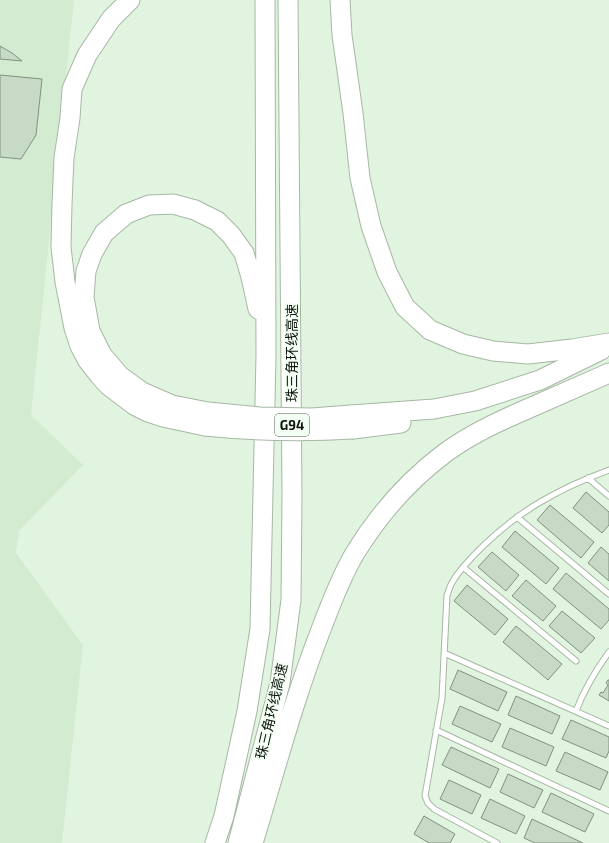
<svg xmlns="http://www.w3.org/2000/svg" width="609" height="843" font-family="'Exo 2','Noto Sans SC',sans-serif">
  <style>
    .built { fill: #d3ecd1 }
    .building { fill: #c7dac5; stroke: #80927f }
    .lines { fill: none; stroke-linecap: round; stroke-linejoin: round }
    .lane-casing { stroke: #a6b8a4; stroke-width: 7 }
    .highway-casing { stroke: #a6b8a4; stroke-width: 21 }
    .lane { stroke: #fff; stroke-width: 5 }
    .highway { stroke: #fff; stroke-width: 19 }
    .highway-bridge-casing { stroke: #a6b8a4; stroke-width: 21; stroke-linecap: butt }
    .highway-bridge { stroke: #fff; stroke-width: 19 }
    .labels { text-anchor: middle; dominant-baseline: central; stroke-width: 3.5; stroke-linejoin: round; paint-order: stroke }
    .shield { fill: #f3fff2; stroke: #535b52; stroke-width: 1 }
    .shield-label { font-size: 13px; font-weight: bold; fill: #0e150e }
    .street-label { font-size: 14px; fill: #0e150e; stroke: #f3fff2 }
  </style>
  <rect width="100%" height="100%" fill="#e1f4df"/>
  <path class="built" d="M0,0H74L31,415L83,465L19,531L16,553L83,645L62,843H0Z"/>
  <path class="building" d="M0,46L12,53L22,61L0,59Z
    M0,75L42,79L36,135L21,159L0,157Z
    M586,492L609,512V525L602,533L573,508Z
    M550,505L594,542L581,558L537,520Z
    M515,531L559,568L546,584L502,547Z
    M601,547L609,554V581L588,563Z
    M492,552L519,575L506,591L478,567Z
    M566,573L609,609V620L601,629L553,589Z
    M526,580L556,606L543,621L512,596Z
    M467,585L508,619L495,635L454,601Z
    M562,611L595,638L581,653L549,626Z
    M516,626L562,664L548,680L503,642Z
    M458,670L507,692L498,711L450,689Z
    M608,680H609V701L599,695L601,692L603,693L608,685L606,683Z
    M516,696L560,716L552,734L508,715Z
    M460,706L501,724L492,742L452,724Z
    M571,720L609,737V751L606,758L562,739Z
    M510,728L554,747L546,766L502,747Z
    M451,747L499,769L490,788L442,765Z
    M565,752L608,772L600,790L556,771Z
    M508,774L543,790L534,808L500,792Z
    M449,780L481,795L472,814L440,799Z
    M551,793L594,814L585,832L542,812Z
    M490,799L525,816L516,834L481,818Z
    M424,816L455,834L450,843H429L414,834Z
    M532,819L583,843H535L524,838Z"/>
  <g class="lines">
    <g class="lane-casing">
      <path id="lane" d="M588,478L609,496
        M517,517L609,594
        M463,567L576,661
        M444,653L609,726
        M576,711C584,690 596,670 609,652
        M436,730L609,811
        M497,843L434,809L428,803L425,796L442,698L447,595C449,591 450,585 453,581C460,569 471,558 481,548C518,511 560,488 609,470"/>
    </g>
    <g class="highway-casing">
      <path id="highway" d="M130,0L111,19L87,55L72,89L70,118L64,158L62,204L61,247L65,282L74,328L80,346L88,361L99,375L109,386L134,405L148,412L163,417L205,426
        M340,0L342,35L353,113L360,178L371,226L387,272L405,307L430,330L463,344L493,351L528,354L572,349L609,343
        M208,412L172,405L142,392L120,376L102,355L90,331L84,297L86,271L92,254L104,233L126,214L149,205L173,204L195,210L217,221L231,235L244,253L251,277L258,309
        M351,415L434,409L475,401L540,380L601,350
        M353,429L401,423
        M215,843L224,816L247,711L260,629L266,355L265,0
        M238,843L280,683L291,600L292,496L288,0
        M253,843C275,771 294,698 322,627C331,603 342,575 355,553C379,514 409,480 445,453C472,433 504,419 534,406C559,395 584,384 609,373"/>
    </g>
    <use href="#lane" class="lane"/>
    <use href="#highway" class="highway"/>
    <g class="highway-bridge-casing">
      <path id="highway-bridge" d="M208,412L260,417L312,418L351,415
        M205,426C254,431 303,432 353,429"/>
    </g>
    <use href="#highway-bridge" class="highway-bridge"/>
  </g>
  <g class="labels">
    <rect class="shield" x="275" y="414" width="34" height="22" rx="3"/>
    <g class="shield-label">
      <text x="292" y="425">G94</text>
    </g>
    <g class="street-label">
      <text transform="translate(291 353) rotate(-90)">珠三角环线高速</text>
      <text transform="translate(271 711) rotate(-77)">珠三角环线高速</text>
    </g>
  </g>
</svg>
